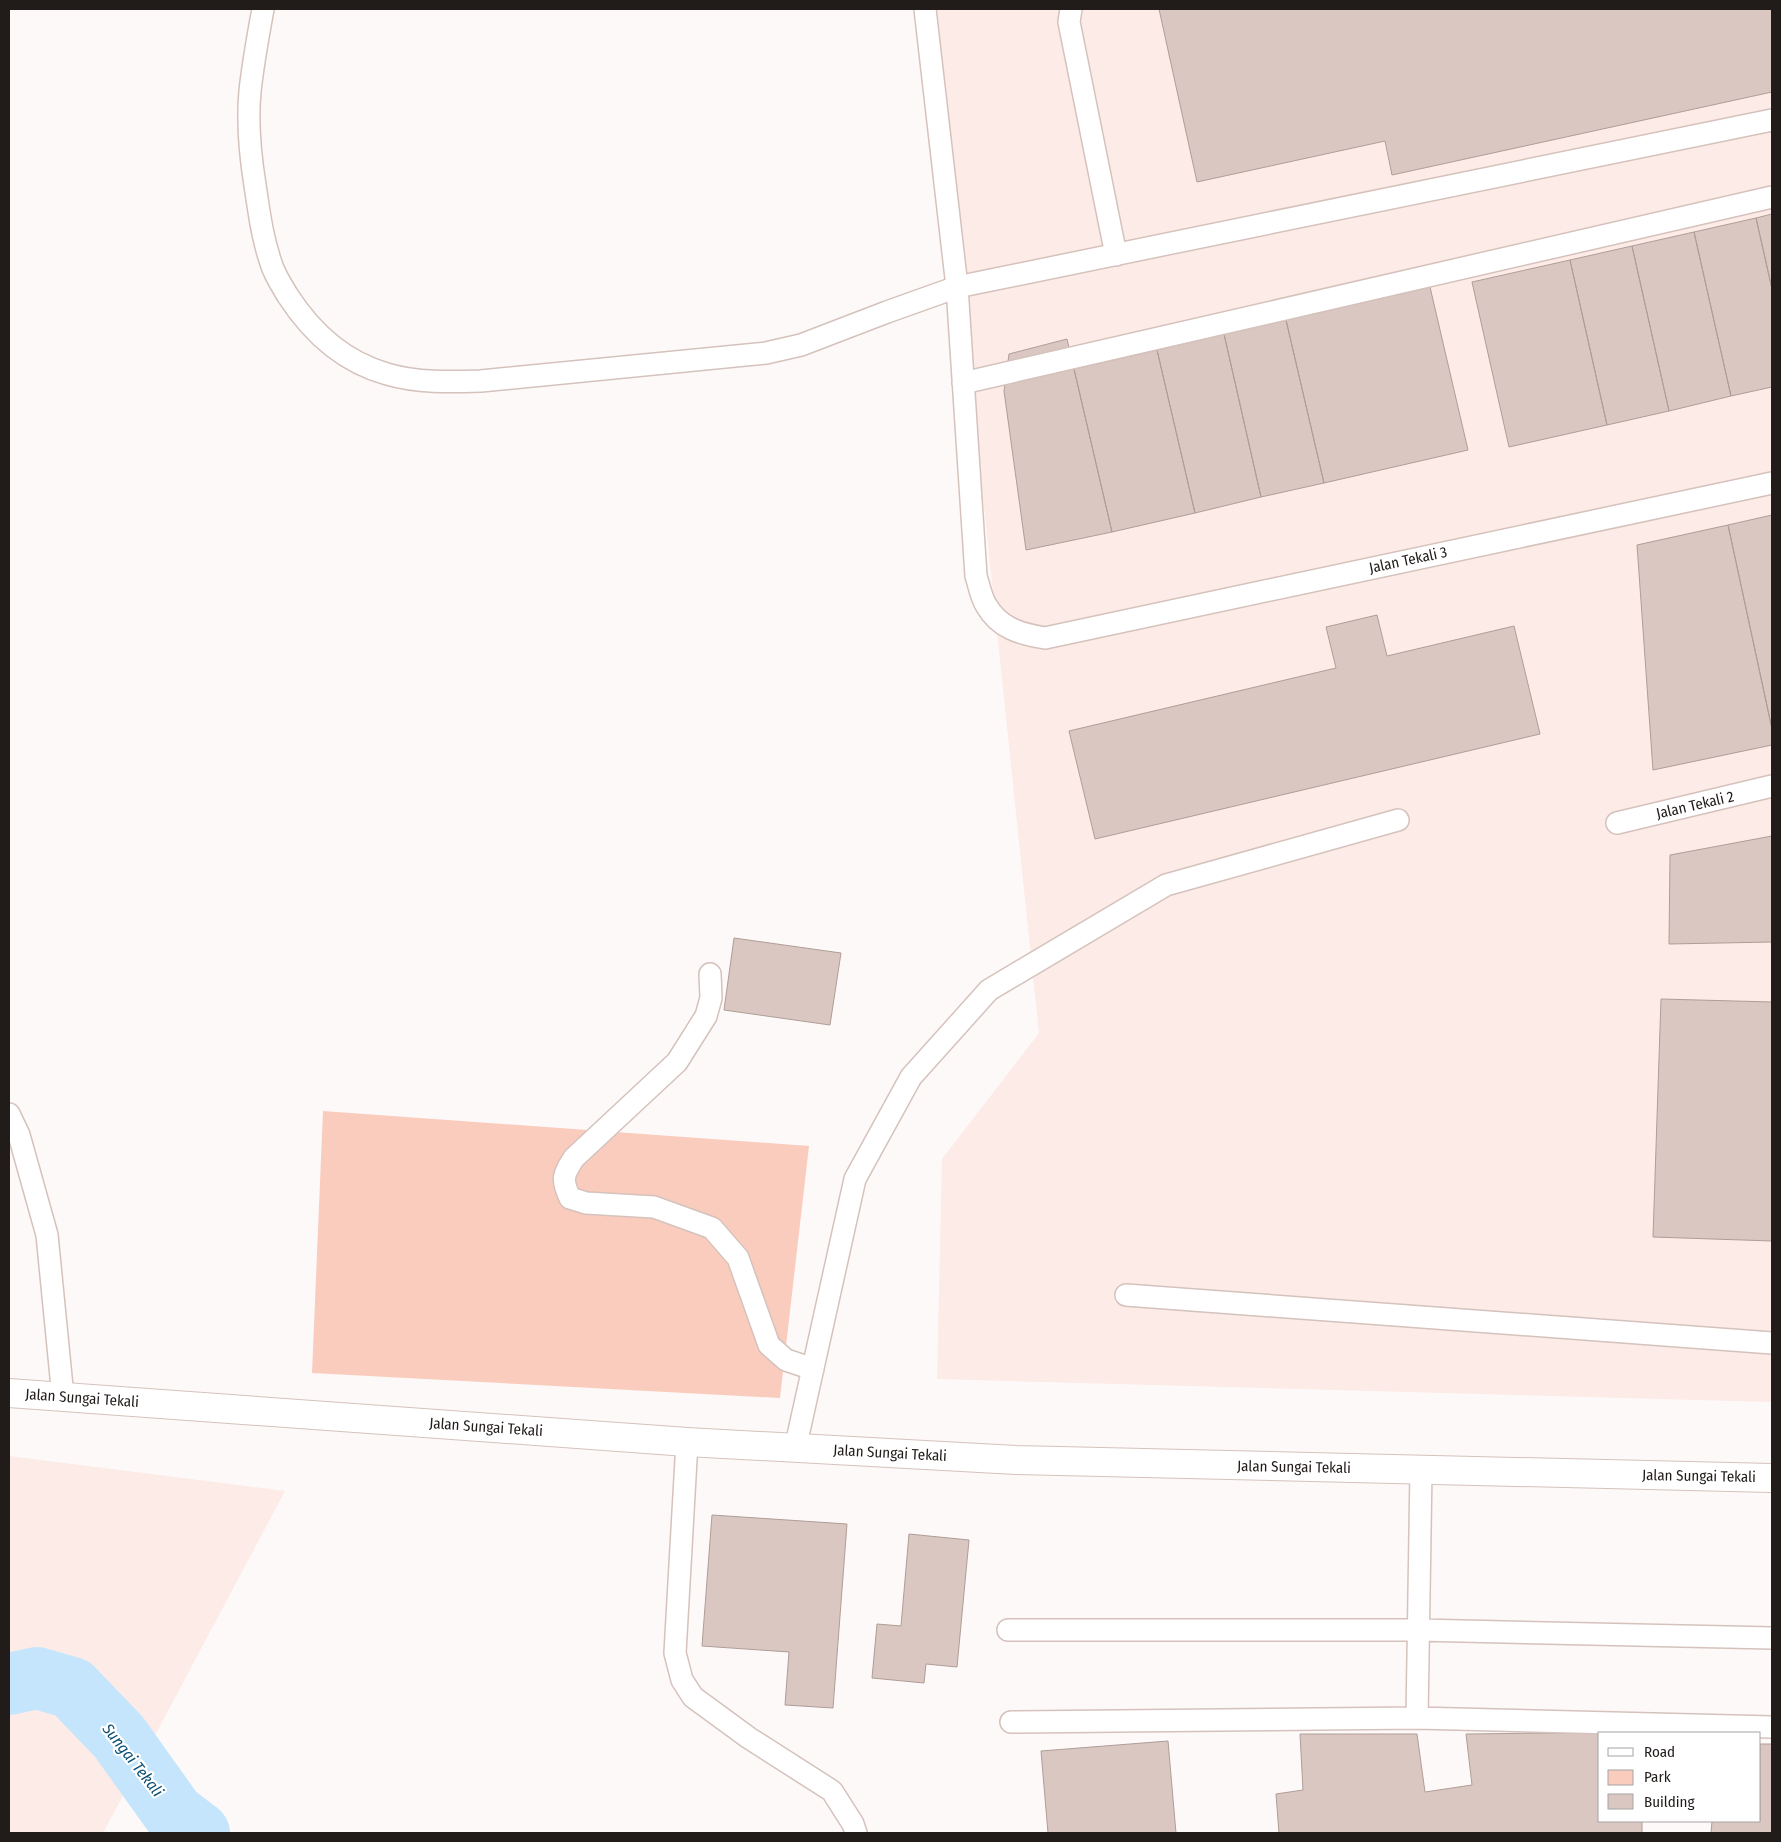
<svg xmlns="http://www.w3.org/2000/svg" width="1781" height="1842" font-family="'Fira Sans Condensed',sans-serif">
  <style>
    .built { fill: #fcebe6 }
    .green { fill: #faccbe }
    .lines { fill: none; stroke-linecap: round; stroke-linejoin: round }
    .river { stroke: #c4e5fc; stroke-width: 62 }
    .building { fill: #dac7c2; stroke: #af9d97 }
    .service-casing { stroke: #d5c2bc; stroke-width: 24 }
    .tertiary-casing { stroke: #d5c2bc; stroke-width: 30 }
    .service { stroke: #fff; stroke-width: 21 }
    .tertiary { stroke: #fff; stroke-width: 28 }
    .labels { text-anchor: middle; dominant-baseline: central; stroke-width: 4.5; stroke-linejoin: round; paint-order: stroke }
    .street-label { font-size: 15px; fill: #211b19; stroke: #fff }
    .water-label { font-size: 16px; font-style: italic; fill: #0b4e73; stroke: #fff }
  </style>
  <rect width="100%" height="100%" fill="#fdf9f8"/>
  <path class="built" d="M932,9H1772V1402L937,1379L942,1159L1039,1033Z
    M9,1456L285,1491L103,1833H9Z"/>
  <path class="green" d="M323,1111L809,1146L780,1398L312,1373Z"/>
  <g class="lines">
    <path class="river" d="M9,1684L37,1678L72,1688L119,1737L174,1814L199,1833"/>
  </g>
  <path class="building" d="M1159,9H1772V92L1392,175L1385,141L1197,182Z
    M1772,214V289L1756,218Z
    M1756,218L1772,289V387L1731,396L1694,232Z
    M1694,232L1731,396L1669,411L1632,246Z
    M1632,246L1669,411L1607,425L1570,260Z
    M1570,260L1607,425L1509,447L1472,282Z
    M1430,287L1468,450L1324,483L1286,320Z
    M1286,320L1324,483L1261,497L1224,334Z
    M1224,334L1261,497L1195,513L1157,350Z
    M1067,339L1112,532L1026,550L1004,391L1009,354Z
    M1157,350L1195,513L1112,532L1074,369Z
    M1772,515V729L1728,525Z
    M1728,525L1772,729V745L1653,770L1637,545Z
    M1377,615L1387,656L1514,626L1540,734L1095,839L1069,731L1336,668L1326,627Z
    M1772,836V942L1669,944L1670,855Z
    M734,938L841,953L830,1025L724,1010Z
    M1661,999L1772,1002V1241L1653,1237Z
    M712,1515L847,1524L833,1708L785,1705L789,1652L702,1646Z
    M909,1534L969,1540L957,1667L926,1664L924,1683L872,1678L877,1624L901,1626Z
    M1639,1732L1600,1733V1821H1642V1833H1279L1276,1794L1303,1790L1300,1734H1417L1425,1792L1472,1785L1466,1734Z
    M1168,1741L1176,1833H1048L1041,1751Z
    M1760,1744H1772V1833H1711L1712,1821H1760Z"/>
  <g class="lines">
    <g class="service-casing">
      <path id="service" d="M263,9C258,36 253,64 250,91C247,123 250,154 255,185C259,211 262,237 271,263C274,274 282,286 288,296C312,333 344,362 387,374C417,383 450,382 481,381L766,353L801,345L887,312L957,287L1772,120
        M925,9L957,287L976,576C979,585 981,597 986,605C999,628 1020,634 1045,638L1772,483
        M1071,9L1069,22L1116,255
        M963,383L1772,197
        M1617,823L1772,786
        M710,974L711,998L706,1016L677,1062L574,1158C563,1175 561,1179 570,1198L586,1203L654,1207L712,1228L738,1258L769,1345L786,1360L813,1369
        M9,1114L19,1135L47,1235L63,1397
        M1126,1295L1772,1343
        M687,1442L675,1653L682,1680L693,1697L749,1738L832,1791L853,1824L856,1833
        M795,1449L855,1179L911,1077L989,990L1166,885L1398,820
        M1008,1630H1419L1772,1638
        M1417,1718L1421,1470
        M1011,1722L1417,1718L1772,1727"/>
    </g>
    <g class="tertiary-casing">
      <path id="tertiary" d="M9,1393L687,1442L1016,1460L1772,1478"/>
    </g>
    <use href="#service" class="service"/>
    <use href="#tertiary" class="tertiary"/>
  </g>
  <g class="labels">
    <g class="street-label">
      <text transform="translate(1408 560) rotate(-12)">Jalan Tekali 3</text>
      <text transform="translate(1695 805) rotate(-13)">Jalan Tekali 2</text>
      <text transform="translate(82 1398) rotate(4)">Jalan Sungai Tekali</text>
      <text transform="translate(486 1427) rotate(4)">Jalan Sungai Tekali</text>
      <text transform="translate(890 1453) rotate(3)">Jalan Sungai Tekali</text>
      <text transform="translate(1294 1467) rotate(1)">Jalan Sungai Tekali</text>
      <text transform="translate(1699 1476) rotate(1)">Jalan Sungai Tekali</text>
    </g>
    <g class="water-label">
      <text transform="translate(133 1760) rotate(52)">Sungai Tekali</text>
    </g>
  </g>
  <rect width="1781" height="1842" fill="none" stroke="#211b19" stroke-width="20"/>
  <rect x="1598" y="1732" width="162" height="90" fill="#ffffff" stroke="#a6a4a3"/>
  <rect x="1608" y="1748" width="25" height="8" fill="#ffffff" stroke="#a6a4a3"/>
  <text x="1644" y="1757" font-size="15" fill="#211b19">Road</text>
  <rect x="1608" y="1770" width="25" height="15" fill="#faccbe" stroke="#a6a4a3"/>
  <text x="1644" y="1782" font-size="15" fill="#211b19">Park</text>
  <rect x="1608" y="1794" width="25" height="15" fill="#dac7c2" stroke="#a6a4a3"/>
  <text x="1644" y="1807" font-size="15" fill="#211b19">Building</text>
</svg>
